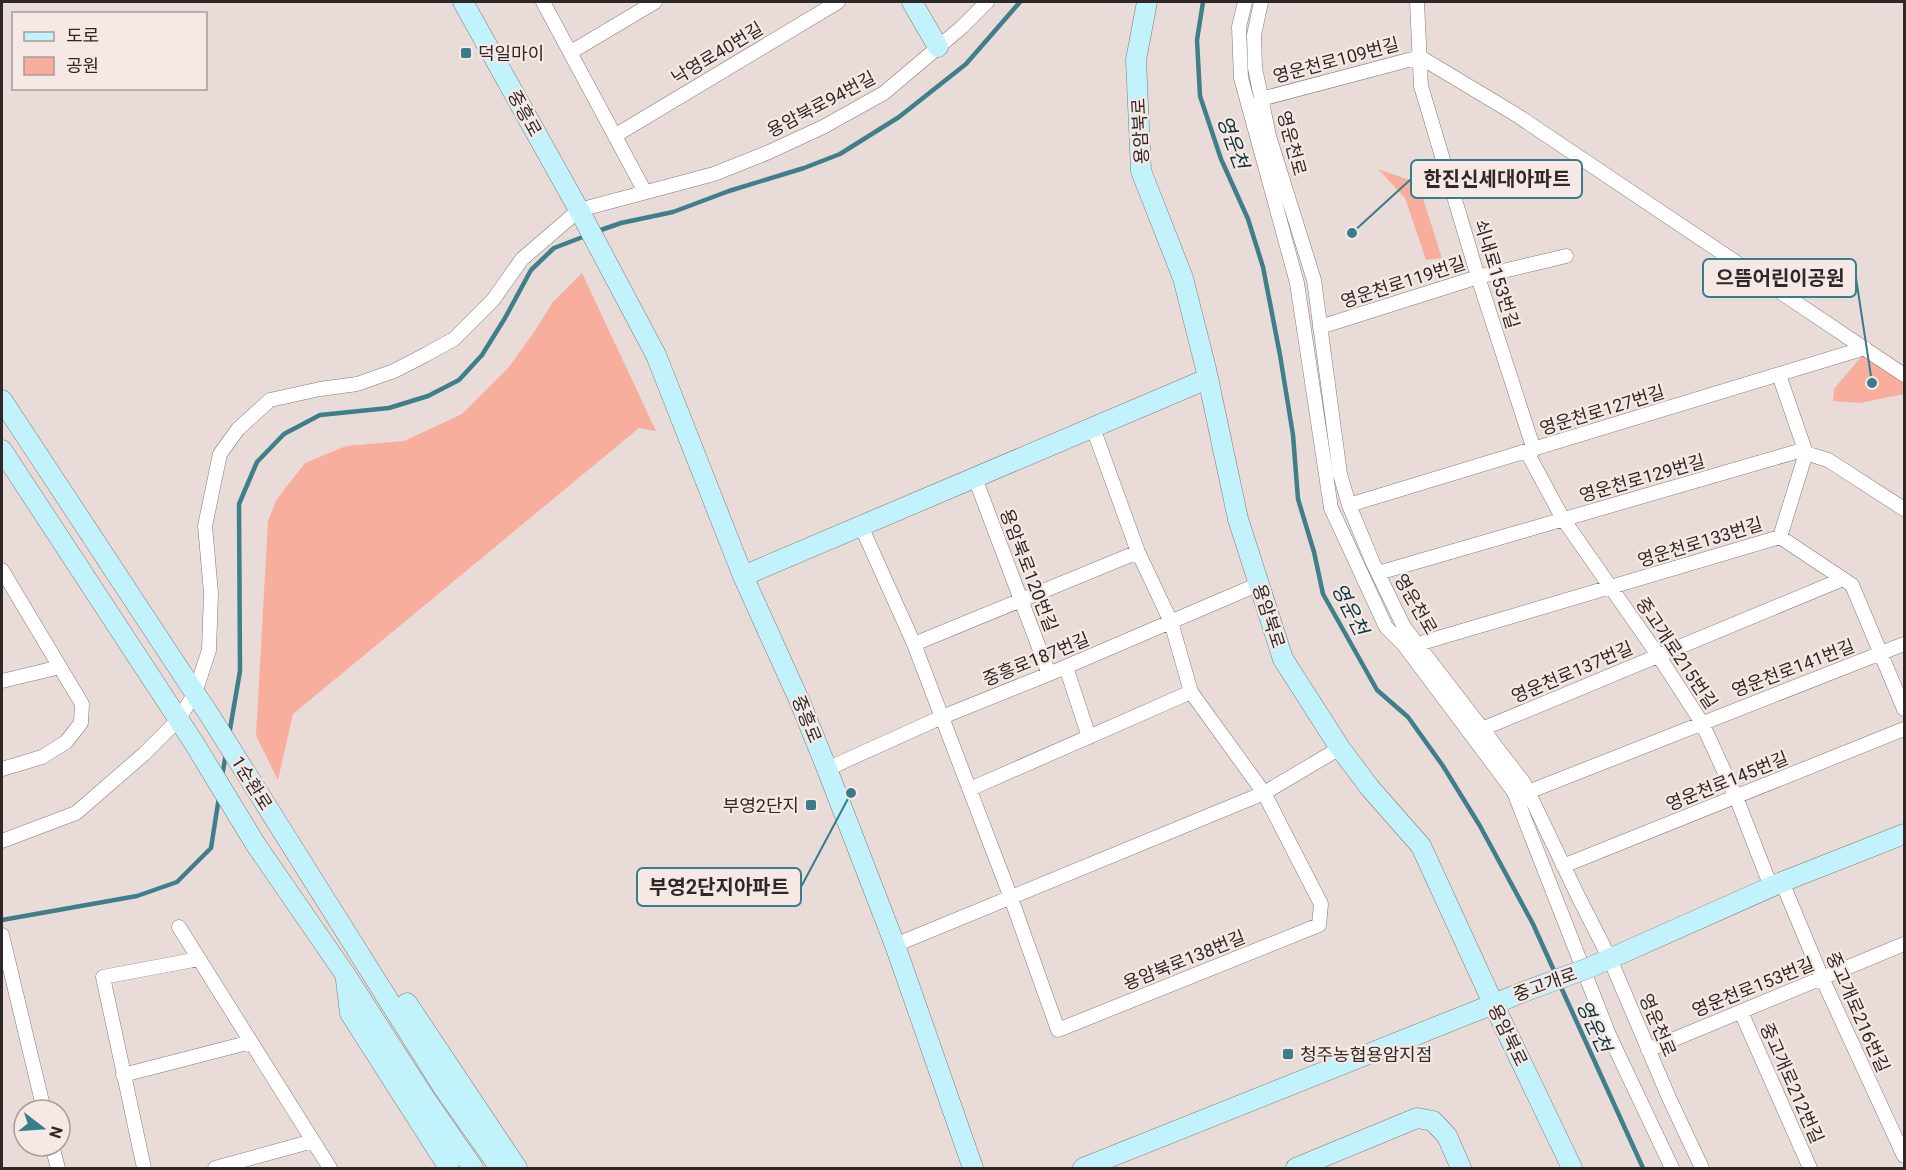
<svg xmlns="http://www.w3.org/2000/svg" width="1906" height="1170" font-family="Roboto,'Noto Sans KR',sans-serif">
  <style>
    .green { fill: #f7ae9c }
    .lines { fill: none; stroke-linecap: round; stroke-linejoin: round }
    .stream { stroke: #3f7e8b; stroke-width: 4.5 }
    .street-casing { stroke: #857976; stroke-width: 15 }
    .secondary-casing { stroke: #857976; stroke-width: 21 }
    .street { stroke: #fff; stroke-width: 14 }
    .secondary { stroke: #c2f2fb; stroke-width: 20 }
    .secondary-bridge-casing { stroke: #857976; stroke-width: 21; stroke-linecap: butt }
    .secondary-bridge { stroke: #c2f2fb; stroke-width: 20 }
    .poi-dot { fill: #397d8c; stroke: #f6e9e5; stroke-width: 2 }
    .labels { text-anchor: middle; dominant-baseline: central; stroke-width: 4.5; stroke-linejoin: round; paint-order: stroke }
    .poi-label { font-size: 18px; fill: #2e2928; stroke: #f6e9e5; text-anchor: start }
    .street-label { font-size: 18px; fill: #2e2928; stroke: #f6e9e5 }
    .water-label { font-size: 20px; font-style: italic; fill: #0b3740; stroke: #f6e9e5 }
    .leader { fill: none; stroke: #397d8c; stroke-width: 2 }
    .callout-dot { fill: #397d8c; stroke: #f6e9e5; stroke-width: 2 }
    .callout { fill: #f6e9e5; stroke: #397d8c; stroke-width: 2 }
    .callout-label { font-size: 20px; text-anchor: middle; font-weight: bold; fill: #2e2928 }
  </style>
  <rect width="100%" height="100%" fill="#e9dcd8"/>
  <path class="green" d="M1378,169L1418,183L1442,258L1426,260L1405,198Z
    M582,273L656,431L639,428L293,714L278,780L256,736L268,521L277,499L305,463L346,446L404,441L462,414L509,367L534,332L553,302Z
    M1866,351L1904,377V394L1860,403L1833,401L1834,389Z"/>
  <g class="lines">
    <path class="stream" d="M1203,2L1197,40L1200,96L1221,159L1248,219L1263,267L1280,355L1293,435L1298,499L1314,552L1323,594L1377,690L1408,717L1443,766L1480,826L1533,924L1556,975
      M595,232L621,223L673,212L729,191L804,168L840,154L899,117L966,64L1020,2
      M229,735L240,671L239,504L257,462L284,434L320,415L389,408L428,396L459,380L482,355L505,318L531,270L554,248L588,235
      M222,777L226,753
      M2,920L137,896L177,882L211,848L219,797
      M1560,985L1643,1168"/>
    <g class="street-casing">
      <path id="street" d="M543,2L645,192
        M1245,2L1239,27L1241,78L1297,283L1331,508L1386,627L1404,645L1514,792L1609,1035L1672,1168
        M1261,2L1254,35L1255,68L1269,136L1314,280L1340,474L1349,505L1373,563L1404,627L1524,783L1577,894L1610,959L1669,1098L1702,1168
        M1417,2L1421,86L1478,277L1534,450
        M571,52L655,2
        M1261,99L1420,57L1515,114L1904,375
        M616,135L838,2
        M1320,327L1478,277L1566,256
        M1779,375L1806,453L1780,537
        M1527,452L1563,519L1658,655L1702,723L1736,797L1771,887
        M975,478L1049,674
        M1349,505L1865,348
        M861,526L914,644L1011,898L1058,1030L1319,925L1321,904L1264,793L1191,692L1171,622L1138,552L1093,428
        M2,570L82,704L81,723L66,742L42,757L2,769
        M1378,573L1799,451L1828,460L1904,509
        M914,644L1138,552
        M1418,644L1780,537L1852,585L1904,709
        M1066,667L1089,737
        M2,681L60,667
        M1482,729L1843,579
        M827,769L942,717L1049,674L1259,584
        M970,789L1191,692
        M1528,792L1904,644
        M2,841L76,813L144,754L178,720L195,693L209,650L211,593L205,526L220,454L238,429L270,400L320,389L357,384L394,371L425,355L454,339L493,300L522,259L579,210L714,174L769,152L823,127L884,93L962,27L987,2
        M1563,866L1904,729
        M1782,882L1822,978L1904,1156
        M179,927L330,1168
        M2,935L44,1110
        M895,945L1264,793L1340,748
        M1741,1012L1810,1168
        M1648,1050L1904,944
        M123,1075L251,1042
        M52,1146L58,1168
        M144,1168L103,977L199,959
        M215,1168L313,1141"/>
    </g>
    <g class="secondary-casing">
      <path id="secondary" d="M463,2L579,210L656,355L743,576L800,702L827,769L895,945L973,1168
        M912,2L938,47
        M1147,2L1136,60L1141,171L1183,278L1206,369L1238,519L1283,659L1340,748L1370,788L1421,846L1493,1003L1572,1168
        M2,400L212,719L443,1087L500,1168
        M2,450L194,743L256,845L345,974L424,1097L473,1168
        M743,576L1207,379
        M1591,967L1782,882L1904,834
        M346,980L350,1013L449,1168
        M407,1003L517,1168
        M1083,1168L1526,991
        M1296,1168L1417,1118L1433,1121L1447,1136L1461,1168"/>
    </g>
    <use href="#street" class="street"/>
    <use href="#secondary" class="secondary"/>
    <g class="secondary-bridge-casing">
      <path id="secondary-bridge" d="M1526,991L1591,967"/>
    </g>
    <use href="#secondary-bridge" class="secondary-bridge"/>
  </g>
  <g class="poi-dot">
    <rect x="460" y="47" width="12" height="12" rx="3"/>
    <rect x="805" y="799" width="12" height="12" rx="3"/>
    <rect x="1282" y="1048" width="12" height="12" rx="3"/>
  </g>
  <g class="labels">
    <g class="poi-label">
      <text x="478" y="53">덕일마이</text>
      <text x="799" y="805" text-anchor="end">부영2단지</text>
      <text x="1300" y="1054">청주농협용암지점</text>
    </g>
    <g class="street-label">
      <text transform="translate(717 53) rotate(-31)">낙영로40번길</text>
      <text transform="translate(1336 60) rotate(-15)">영운천로109번길</text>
      <text transform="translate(821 104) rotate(-28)">용암북로94번길</text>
      <text transform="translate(525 113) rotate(61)">중흥로</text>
      <text transform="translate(1140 131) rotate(-93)">용암북로</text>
      <text transform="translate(1292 143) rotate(75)">영운천로</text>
      <text transform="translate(1497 274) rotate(73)">쇠내로153번길</text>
      <text transform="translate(1403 282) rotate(-18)">영운천로119번길</text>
      <text transform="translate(1602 410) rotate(-17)">영운천로127번길</text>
      <text transform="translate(1642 478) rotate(-16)">영운천로129번길</text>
      <text transform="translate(1700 542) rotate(-17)">영운천로133번길</text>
      <text transform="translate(1029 570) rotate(69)">용암북로120번길</text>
      <text transform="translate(1416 604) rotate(60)">영운천로</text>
      <text transform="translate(1269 616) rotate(72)">용암북로</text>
      <text transform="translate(1677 653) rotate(56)">중고개로215번길</text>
      <text transform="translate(1036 659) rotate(-22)">중흥로187번길</text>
      <text transform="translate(1793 668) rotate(-21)">영운천로141번길</text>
      <text transform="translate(1572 672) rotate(-23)">영운천로137번길</text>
      <text transform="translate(807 719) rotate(68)">중흥로</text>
      <text transform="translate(1727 781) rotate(-22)">영운천로145번길</text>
      <text transform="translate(252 783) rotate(58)">1순환로</text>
      <text transform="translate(1184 960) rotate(-22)">용암북로138번길</text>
      <text transform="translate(1545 984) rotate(-20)">중고개로</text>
      <text transform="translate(1753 987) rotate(-22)">영운천로153번길</text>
      <text transform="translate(1858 1012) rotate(66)">중고개로216번길</text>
      <text transform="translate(1658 1025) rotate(67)">영운천로</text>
      <text transform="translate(1508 1035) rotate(64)">용암북로</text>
      <text transform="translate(1792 1083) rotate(66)">중고개로212번길</text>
    </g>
    <g class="water-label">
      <text transform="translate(1233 142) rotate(70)">영운천</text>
      <text transform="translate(1350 609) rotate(63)">영운천</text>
      <text transform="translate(1594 1026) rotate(65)">영운천</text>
    </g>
  </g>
  <path class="leader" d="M1352 233L1411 179M1872 383L1856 278M851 793L801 887"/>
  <g class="callout-dot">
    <circle cx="1352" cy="233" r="6"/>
    <circle cx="1872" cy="383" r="6"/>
    <circle cx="851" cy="793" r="6"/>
  </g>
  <g class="callout">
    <rect x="1411" y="160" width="171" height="38" rx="6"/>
    <rect x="1703" y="259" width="153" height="38" rx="6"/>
    <rect x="637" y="868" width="164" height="38" rx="6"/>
  </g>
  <g class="callout-label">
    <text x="1497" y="186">한진신세대아파트</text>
    <text x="1780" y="285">으뜸어린이공원</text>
    <text x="719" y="894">부영2단지아파트</text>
  </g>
  <rect width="1906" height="1170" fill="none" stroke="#2e2928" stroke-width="6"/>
  <rect x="12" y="12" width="195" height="78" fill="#f6e9e5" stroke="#a69c99" stroke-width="1.5"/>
  <rect x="24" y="32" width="30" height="9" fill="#c2f2fb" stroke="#a69c99" stroke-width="1.5"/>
  <text x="66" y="42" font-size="18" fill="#2e2928">도로</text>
  <rect x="24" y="57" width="30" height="18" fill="#f7ae9c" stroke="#a69c99" stroke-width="1.5"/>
  <text x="66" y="72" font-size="18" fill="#2e2928">공원</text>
  <g transform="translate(42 1128) rotate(107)"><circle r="28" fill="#f6e9e5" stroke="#a69c99" stroke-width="1.5"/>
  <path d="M0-4.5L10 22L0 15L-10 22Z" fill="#397d8c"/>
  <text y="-9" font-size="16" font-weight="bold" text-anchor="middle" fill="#2e2928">N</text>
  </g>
</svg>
